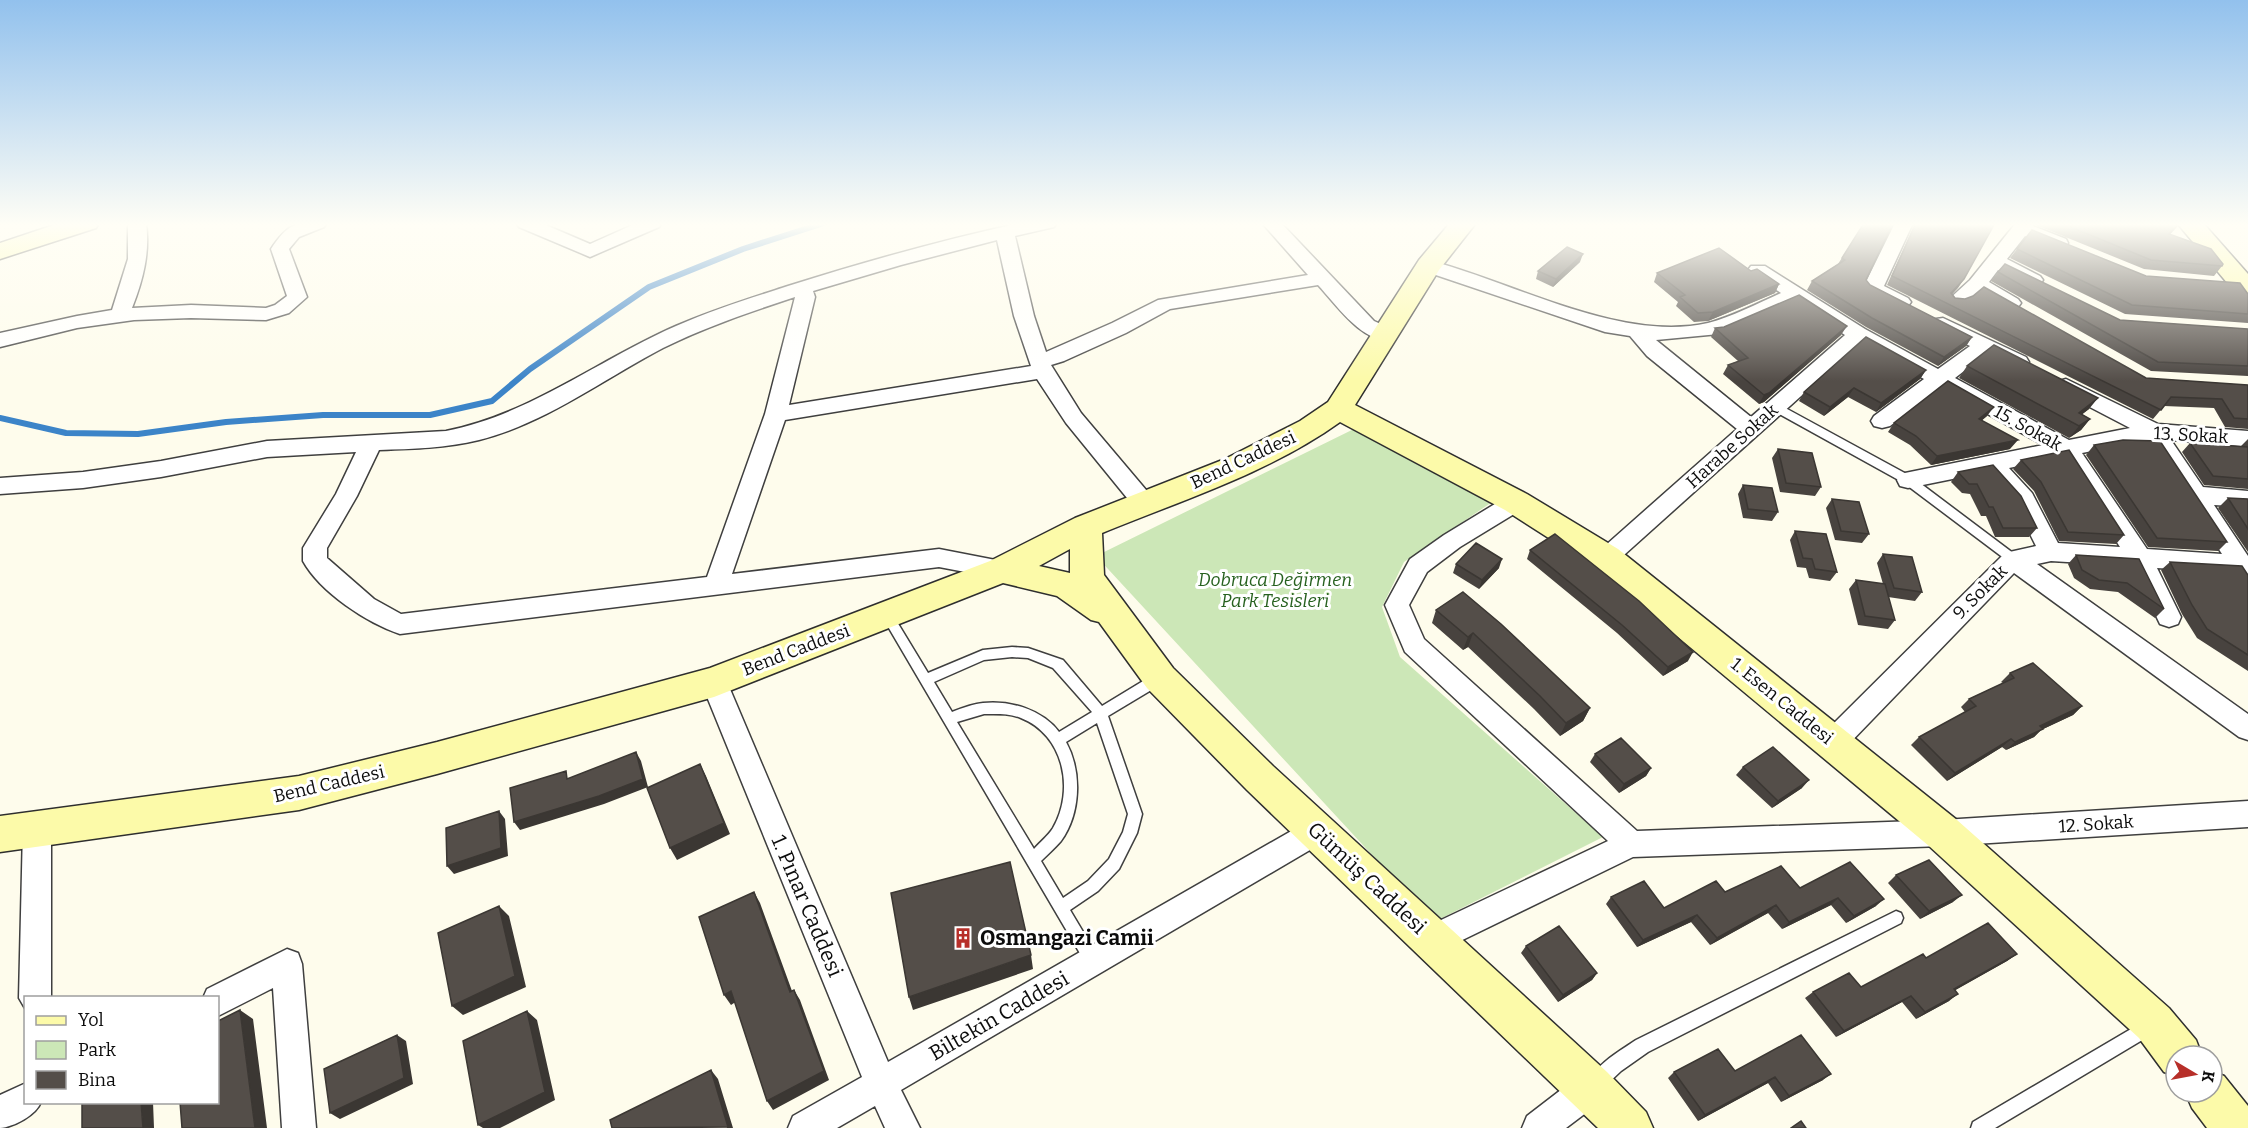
<svg xmlns="http://www.w3.org/2000/svg" width="2248" height="1128" font-family="Bitter,serif">
  <style>
    .green { fill: #cce7b7 }
    .lines { fill: none; stroke-linecap: round; stroke-linejoin: round }
    .stream { stroke: #3c84c8; stroke-width: 6 }
    .lane-casing { stroke: #3f3f3f; stroke-width: 3 }
    .street-casing { stroke: #3f3f3f; stroke-width: 3 }
    .secondary-casing { stroke: #2e2e2e; stroke-width: 3 }
    .lane { fill: #fff; fill-rule: evenodd }
    .street { fill: #fff; fill-rule: evenodd }
    .secondary { fill: #fcfaa9; fill-rule: evenodd }
    .wall { fill: #48433f }
    .shaded-wall { fill: #3b3733 }
    .building { fill: #544e49; stroke: #3b3733; stroke-width: 1.5 }
    .labels { text-anchor: middle; dominant-baseline: central; stroke-width: 6; stroke-linejoin: round; paint-order: stroke }
    .street-label { font-size: 18px; fill: #0c0c0c; stroke: #fff }
    .park-label { font-size: 18px; font-style: italic; fill: #27611f; stroke: #fff }
    .near-street-label { font-size: 21px; fill: #0c0c0c; stroke: #fff }
    .near-poi-label { font-size: 21px; font-weight: bold; fill: #0c0c0c; stroke: #fff; text-anchor: start }
  </style>
  <rect width="100%" height="100%" fill="#fefcec"/>
  <path class="green" d="M1360,426L1492,502L1404,562L1382,607L1400,657L1603,837L1434,922L1096,556Z"/>
  <g class="lines">
    <path class="stream" d="M0,418L66,433L138,434L226,422L323,415H430L492,401L530,369L649,287L743,249L824,223"/>
    <g class="lane-casing">
      <path id="lane" d="M1776,403L1912,477L2017,556L2019,559L2017,562H2009L1904,483L1772,410L1771,407L1772,404Z
        M887,610L891,612L928,673L983,650L1012,647L1028,648L1063,660L1102,706L1153,675L1158,674L1163,675L1164,679L1163,683L1108,716L1142,814L1137,833L1119,869L1098,891L1070,910L1098,957L1101,962L1098,967L1093,969L1088,967L883,618L881,615L883,612ZM1012,657L1028,658L1053,668L1092,712L1059,732C1043,710 1010,700 983,703C973,704 962,708 952,712L934,682L984,660ZM984,714C996,714 1009,713 1021,718C1064,735 1075,790 1053,828C1048,836 1040,842 1034,849L957,722ZM1097,723L1128,814L1123,832L1109,859L1088,881L1063,898L1041,861C1048,854 1055,848 1061,841C1081,813 1082,771 1066,742Z
        M1896,911L1901,913L1903,918L1901,923L1648,1052L1621,1071L1602,1089L1596,1091L1590,1089L1588,1083C1596,1064 1620,1051 1636,1040Z
        M2148,1019L2154,1021L2156,1027L2154,1033L1995,1128H1971L1973,1122Z"/>
    </g>
    <g class="street-casing">
      <path id="street" d="M128,223H146C150,253 143,280 132,308L191,305L266,308L275,305L287,296L271,249C289,222 295,223 327,223L324,227L299,237L289,249L307,297L289,313L266,320L191,318L134,320L77,328L0,347V333L77,316L112,310L128,259Z
        M516,223H541L590,244L637,223H662L659,227L590,257L519,227Z
        M1020,223H1057L1054,227L1015,236L1034,316L1046,352L1112,323L1158,300L1308,275L1262,223H1281L1374,321L1392,329L1395,334L1392,339C1364,346 1335,303 1318,285L1170,309L1126,333L1064,361L1051,365L1081,413L1152,497L1155,503L1152,509L1144,511L1136,509L1066,423L1037,379L785,420L732,574L939,549L1011,563L1014,570L1011,577L1002,579L939,567L400,634C367,623 320,592 303,561V548L336,494L356,452L267,457L161,477L83,488L0,494V478L83,472L161,461L267,441L446,431C531,414 598,360 676,326C712,310 751,298 788,286C864,262 942,240 1020,223ZM997,240L1014,316L1031,366L789,405L815,297L813,291L901,265ZM795,297L765,414L707,577L401,614L374,599L327,558V548L357,496L379,450C413,449 446,448 479,440C546,423 602,380 663,348C705,327 750,312 795,297Z
        M1895,223H1913L1884,286L1908,298L1911,302L1908,306L1901,308L1894,306L1866,292L1863,288Z
        M2016,223H2035L2033,226L2066,239L2068,243L2066,247H2052L2025,236L2007,259L2040,276L2043,280L2040,284H2026L1998,270L1989,282L2018,299L2021,303L2018,307C2004,311 1991,300 1978,293C1969,301 1963,309 1950,305L1947,301L1970,280Z
        M1428,260C1513,282 1621,343 1708,323C1732,317 1758,303 1781,293L1751,274L1748,270L1751,266H1765L1865,329L1938,369L1970,346L1936,329L1933,324L1936,319L1943,318L2026,357L2029,362L2026,367L2019,369L2012,367L1986,354L1955,378L2069,440L2130,428L2059,391L2055,386L2059,381L2066,379L2158,424L2248,431V447L2171,440L2203,487L2248,491V507L2214,505L2248,556V584L2239,582L2234,573L2157,568L2181,617L2178,624L2169,627L2160,624L2132,566L2051,561L2037,564L2248,714V740L2239,737L2014,573L1843,750L1833,754L1823,750L1820,742L1823,734L2005,553L2036,546L2015,504L1987,472L1908,488L1900,486L1897,480L1900,474L2043,445L1941,388L1890,426L1882,428L1874,426L1871,421L1874,416L1924,379L1860,343L1614,564L1606,567L1598,564L1594,558L1598,552L1737,429L1647,356L1630,336L1605,332L1421,270L1418,266L1421,262ZM1794,302L1845,335L1751,417L1656,340L1719,334ZM2148,440L2222,554L2147,549L2082,453ZM2062,457L2120,547L2058,543L2032,493L2009,468Z
        M1516,494L1524,496L1527,502L1524,508L1460,547L1427,572L1409,605L1424,639L1637,831L1943,820L2248,801V827L1943,846L1633,857L1444,949L1433,954L1422,949L1418,939L1422,929L1608,841L1405,652L1385,605L1410,559L1444,535L1508,496Z
        M714,671L723,674L727,682L888,1062L1307,822L1317,818L1327,822L1331,831L1327,840L901,1090L920,1128H885L875,1106L837,1128H788L793,1116L862,1077L701,682L705,674Z
        M37,816L47,820L51,829V998H26V1010L19,998L23,829L27,820Z
        M287,949L298,953L302,964L316,1128H282L273,988L218,1016V998H203L207,989Z
        M1591,1072L1603,1076L1607,1088L1603,1100L1566,1128H1522L1527,1116L1579,1076Z
        M26,1083V1102H41C36,1115 14,1127 0,1128V1095Z"/>
    </g>
    <g class="secondary-casing">
      <path id="secondary" d="M60,223H99L96,228L0,259V243Z
        M1450,223H1476L1439,270L1355,405L1527,494L1618,549L1957,820L2169,1008L2196,1040L2202,1056H2176V1076L2164,1072L2139,1038L1929,846L1594,567L1505,510L1340,422C1269,473 1182,500 1102,533L1104,575L1173,668L1273,766L1607,1072L1646,1112L1653,1128H1598L1247,790L1147,688L1099,622L1091,620L1057,596L1003,583L714,697L437,774L299,810L0,852V816L299,776L437,742L710,668L990,561L1075,518L1225,459L1300,421L1328,402L1419,260ZM1070,549V573L1039,566Z
        M2177,223H2203L2248,274V299L2239,297Z
        M2212,1071L2224,1076L2248,1106V1128H2207L2192,1108L2185,1092H2212Z"/>
    </g>
    <use href="#lane" class="lane"/>
    <use href="#street" class="street"/>
    <use href="#secondary" class="secondary"/>
  </g>
  <path class="wall" d="M1864,223L1866,280L1870,285L1972,337L1966,346L1938,366L1866,327L1807,290L1812,281L1838,264Z
    M1915,223H1995L1964,279L1952,294L1955,298L2146,378L2248,385V429L2225,427L2214,408L2164,406L2153,419L1887,285Z
    M2037,223H2180L2170,234L2222,266L2214,276L2144,269L2036,225Z
    M2017,249L2146,276L2248,294V323L2125,314L2010,258Z
    M1580,262L1553,287L1536,279L1538,271Z
    M1751,271L1779,284L1775,293L1708,321L1694,322L1676,306L1678,302L1654,282L1657,273Z
    M1998,272L2120,320L2248,329V376L2151,371L1991,281Z
    M1715,328L1841,335L1764,402L1759,404L1723,374L1728,365L1738,361L1711,337Z
    M1967,366L2089,409L2082,414L2090,419L2081,430L2069,438L1959,378Z
    M1926,370L1920,379L1876,412L1848,397L1824,416L1799,401L1804,392Z
    M1987,416L1982,420L2010,449L1931,465L1910,445L1888,432L1894,423Z
    M2248,439V489L2204,485L2182,452L2190,443L2241,446Z
    M2094,445L2227,542L2218,551L2148,547L2086,455Z
    M1778,449L1821,487L1815,496L1780,492L1772,458Z
    M2021,460L2124,535L2116,544L2059,541L2034,491L2013,469Z
    M1993,465L2037,528L2029,537H1995L1986,516H1981L1970,494L1962,493L1951,482L1958,472Z
    M1743,485L1778,512L1772,521L1743,518L1738,494Z
    M2228,498L2248,499V552L2218,508Z
    M1832,499L1869,534L1862,543L1835,540L1826,508Z
    M1795,531L1837,572L1830,581L1809,578L1806,568L1797,567L1790,540Z
    M1530,550L1688,661L1663,676L1617,633L1527,559Z
    M1883,554L1922,592L1915,601L1888,597L1895,620L1888,629L1858,625L1849,589L1856,580L1883,584L1877,563Z
    M2076,555L2139,559L2164,609L2155,618L2118,592L2090,589L2074,578L2068,564Z
    M2170,562L2248,575V671L2197,638L2182,614L2161,570Z
    M1456,564L1499,568L1479,589L1453,573Z
    M1436,610L1590,708L1583,721L1560,736L1534,709L1468,647L1463,650L1432,623Z
    M2010,673L2082,706L2073,715L2041,730L2034,737L2006,750L2002,747L1947,781L1911,745L1919,737L1965,712L1961,707L1969,699L2003,683L2001,682Z
    M1595,754L1651,768L1646,776L1619,793L1590,762Z
    M1743,767L1802,788L1772,808L1736,775Z
    M1896,875L1953,902L1920,919L1888,883Z
    M1800,888L1876,906L1846,923L1831,905L1782,929L1768,913L1710,945L1691,922L1637,947L1606,904L1611,897L1664,908L1725,892Z
    M1526,946L1597,973L1592,980L1558,1002L1521,953Z
    M2017,954L2007,961L1955,990L1949,1001L1916,1019L1902,1002L1836,1037L1805,998L1813,992L1861,987L1926,958Z
    M1735,1071L1823,1080L1781,1102L1768,1083L1698,1121L1668,1078L1674,1072Z"/>
  <path class="shaded-wall" d="M2179,223H2180L2177,227L2162,243L2169,234Z
    M1583,254L1580,262L1553,287L1556,279Z
    M1964,279L1958,288L1945,302L1951,293Z
    M1779,284L1775,293L1708,321L1713,312Z
    M1847,326L1841,335L1764,402L1759,404L1764,395Z
    M1972,337L1966,346L1938,366L1944,357Z
    M1926,370L1920,379L1876,412L1881,403Z
    M1854,388L1848,397L1824,416L1830,407Z
    M2098,398L2089,409L2070,424L2079,413Z
    M1994,407L1987,416L1973,428L1979,419Z
    M2090,419L2081,430L2069,438L2079,426Z
    M2018,440L2010,449L1931,465L1937,456Z
    M1502,559L1499,568L1479,589L1482,580Z
    M1473,633L1468,647L1463,650L1468,637Z
    M1693,652L1688,661L1663,676L1668,667Z
    M2082,706L2073,715L2041,730L2034,737L2006,750L2015,742L2040,726Z
    M1590,708L1583,721L1560,736L1566,723Z
    M2011,739L2002,747L1947,781L1955,773Z
    M636,752L641,761L648,787L604,804L520,830L514,822Z
    M700,764L706,776L730,834L677,860L670,848Z
    M1651,768L1646,776L1619,793L1624,784Z
    M1809,780L1802,788L1772,808L1778,801Z
    M499,811L505,819L508,856L454,874L447,866Z
    M754,892L760,903L796,1002L790,992Z
    M1962,895L1953,902L1920,919L1929,911Z
    M1838,898L1831,905L1782,929L1789,922Z
    M1884,899L1876,906L1846,923L1854,916Z
    M1776,905L1768,913L1710,945L1717,938Z
    M499,906L509,916L526,987L463,1015L452,1006Z
    M1697,915L1691,922L1637,947L1643,940Z
    M2017,954L2007,961L1945,996L1954,989Z
    M1031,955L1033,969L913,1010L909,997Z
    M1597,973L1592,980L1558,1002L1563,995Z
    M794,990L800,1000L829,1080L773,1110L767,1101Z
    M731,991L737,1001L731,1005L724,995Z
    M1958,994L1949,1001L1916,1019L1925,1012Z
    M1911,996L1902,1002L1836,1037L1844,1031Z
    M240,1010L253,1019L267,1128H255Z
    M527,1011L537,1020L555,1100L500,1128H483L478,1125Z
    M397,1035L406,1041L413,1084L340,1119L330,1113Z
    M711,1070L718,1079L733,1128H727Z
    M1831,1074L1823,1080L1781,1102L1789,1096Z
    M1775,1077L1768,1083L1698,1121L1705,1115Z
    M141,1102H153L154,1128H143Z"/>
  <path class="building" d="M1864,223H1893L1866,280L1870,285L1972,337L1944,357L1872,318L1812,281L1845,260L1842,258Z
    M1916,223H1995L1964,279L1951,293L1955,298L1965,299L1973,296L1984,287L2146,378L2248,385V419L2234,418L2222,399L2171,397L2161,410L1892,276Z
    M2061,223H2179L2169,234L2211,249L2223,264L2222,266L2151,260Z
    M2032,230L2146,276L2240,283L2248,294V314L2132,305L2017,249Z
    M1567,247L1583,254L1556,279L1538,271Z
    M1719,248L1751,271L1757,269L1779,284L1713,312L1698,313L1680,297L1685,295L1657,273Z
    M2005,264L2120,320L2248,329V366L2158,362L1998,272Z
    M1799,295L1847,326L1769,393L1764,395L1728,365L1748,358L1715,328L1724,327Z
    M1866,337L1926,370L1881,403L1854,388L1830,407L1804,392Z
    M1994,345L2098,398L2079,413L2090,419L2079,426L1967,366Z
    M1948,381L1994,407L1979,419L2018,440L1937,456L1916,436L1894,423Z
    M2123,440L2160,441L2227,542L2157,538L2094,445Z
    M2190,443L2248,447V479L2213,476Z
    M1778,449L1812,453L1821,487L1786,483Z
    M2069,450L2124,535L2068,532L2041,482L2021,460Z
    M1993,465L2021,496L2037,528H2003L1993,507H1989L1977,484H1969L1958,472Z
    M1743,485L1772,488L1778,512L1748,509Z
    M2228,498L2248,499V529Z
    M1832,499L1859,502L1869,534L1841,531Z
    M1795,531L1826,534L1837,572L1815,569L1812,559L1803,558Z
    M1555,534L1639,601L1693,652L1668,667L1622,625L1530,550Z
    M1476,543L1502,559L1482,580L1456,564Z
    M1883,554L1912,557L1922,592L1894,588Z
    M2076,555L2139,559L2164,609L2127,583L2099,580L2082,570Z
    M2170,562L2242,566L2248,575V655L2207,629L2192,605Z
    M1856,580L1885,584L1895,620L1865,616Z
    M1463,592L1501,624L1590,708L1566,723L1540,696L1473,633L1468,637L1436,610Z
    M2033,663L2082,706L2040,726L2043,729L2015,742L2011,739L1955,773L1919,737L1976,706L1969,699L2014,678L2010,673Z
    M1621,738L1651,768L1624,784L1595,754Z
    M1773,747L1809,780L1778,801L1743,767Z
    M636,752L643,779L599,796L514,822L510,788L566,771L567,779Z
    M700,764L724,823L670,848L647,788Z
    M499,811L501,848L447,866L446,828Z
    M1929,860L1962,895L1929,911L1896,875Z
    M1010,862L1031,955L909,997L891,893Z
    M1850,862L1884,899L1854,916L1838,898L1789,922L1776,905L1717,938L1697,915L1643,940L1611,897L1644,881L1664,908L1716,881L1725,892L1781,866L1800,888Z
    M754,892L790,992L794,990L824,1071L767,1101L731,991L724,995L699,917Z
    M499,906L515,976L452,1006L438,933Z
    M1988,923L2017,954L1954,989L1958,994L1925,1012L1911,996L1844,1031L1813,992L1849,973L1861,987L1923,954L1926,958Z
    M1559,926L1597,973L1563,995L1526,946Z
    M240,1010L255,1128H182L180,1102H218V1021Z
    M527,1011L545,1092L478,1125L463,1041Z
    M397,1035L404,1078L330,1113L324,1069Z
    M1801,1035L1831,1074L1789,1096L1775,1077L1705,1115L1674,1072L1718,1049L1735,1071Z
    M711,1070L728,1127L612,1128L610,1120Z
    M82,1102H141L143,1128H82Z
    M1801,1121L1806,1128H1791Z"/>
  <linearGradient id="sky" x2="0" y2="1"><stop stop-color="#92c1ed"/><stop offset="0.59" stop-color="#fffef6"/><stop offset="1" stop-color="#fffef6" stop-opacity="0"/></linearGradient>
  <rect width="2248" height="381" fill="url(#sky)"/>
  <defs>
    <g id="building-bare" transform="scale(1.62)"><path d="M-4-6H4V6H1V3H-1V6H-4ZM-2.5-4.3h1.7v1.8h-1.7ZM.8-4.3h1.7v1.8H.8ZM-2.5-1h1.7V.8h-1.7ZM.8-1h1.7V.8H.8Z" fill="#b72f29" stroke="#fff" stroke-width="2.5" paint-order="stroke"/></g>
  </defs>
  <g fill-rule="evenodd">
    <use href="#building-bare" x="963" y="938"/>
  </g>
  <g class="labels">
    <g class="street-label">
      <text transform="translate(2028 428) rotate(29)">15. Sokak</text>
      <text transform="translate(2191 435) rotate(3)">13. Sokak</text>
      <text transform="translate(1732 446) rotate(-42)">Harabe Sokak</text>
      <text transform="translate(1243 460) rotate(-25)">Bend Caddesi</text>
      <text transform="translate(1980 592) rotate(-45)">9. Sokak</text>
      <text transform="translate(796 650) rotate(-21)">Bend Caddesi</text>
      <text transform="translate(1782 701) rotate(39)">1. Esen Caddesi</text>
      <text transform="translate(329 784) rotate(-13)">Bend Caddesi</text>
      <text transform="translate(2096 824) rotate(-4)">12. Sokak</text>
    </g>
    <g class="park-label">
      <text x="1275" y="580">Dobruca Değirmen<tspan x="1275" dy="21">Park Tesisleri</tspan></text>
    </g>
    <g class="near-street-label">
      <text transform="translate(1367 878) rotate(43)">Gümüş Caddesi</text>
      <text transform="translate(807 906) rotate(67)">1. Pınar Caddesi</text>
      <text transform="translate(999 1016) rotate(-30)">Biltekin Caddesi</text>
    </g>
    <g class="near-poi-label">
      <text x="980" y="938">Osmangazi Camii</text>
    </g>
  </g>
  <rect x="24" y="996" width="195" height="108" fill="#ffffff" stroke="#9e9e9e" stroke-width="1.5"/>
  <rect x="36" y="1016" width="30" height="9" fill="#fcfaa9" stroke="#9e9e9e" stroke-width="1.5"/>
  <text x="78" y="1026" font-size="18" fill="#0c0c0c">Yol</text>
  <rect x="36" y="1041" width="30" height="18" fill="#cce7b7" stroke="#9e9e9e" stroke-width="1.5"/>
  <text x="78" y="1056" font-size="18" fill="#0c0c0c">Park</text>
  <rect x="36" y="1071" width="30" height="18" fill="#544e49" stroke="#9e9e9e" stroke-width="1.5"/>
  <text x="78" y="1086" font-size="18" fill="#0c0c0c">Bina</text>
  <g transform="translate(2194 1074) rotate(100)"><circle r="28" fill="#ffffff" stroke="#9e9e9e" stroke-width="1.5"/>
  <path d="M0-4.5L10 22L0 15L-10 22Z" fill="#b72f29"/>
  <text y="-9" font-size="16" font-weight="bold" text-anchor="middle" fill="#0c0c0c">K</text>
  </g>
</svg>
